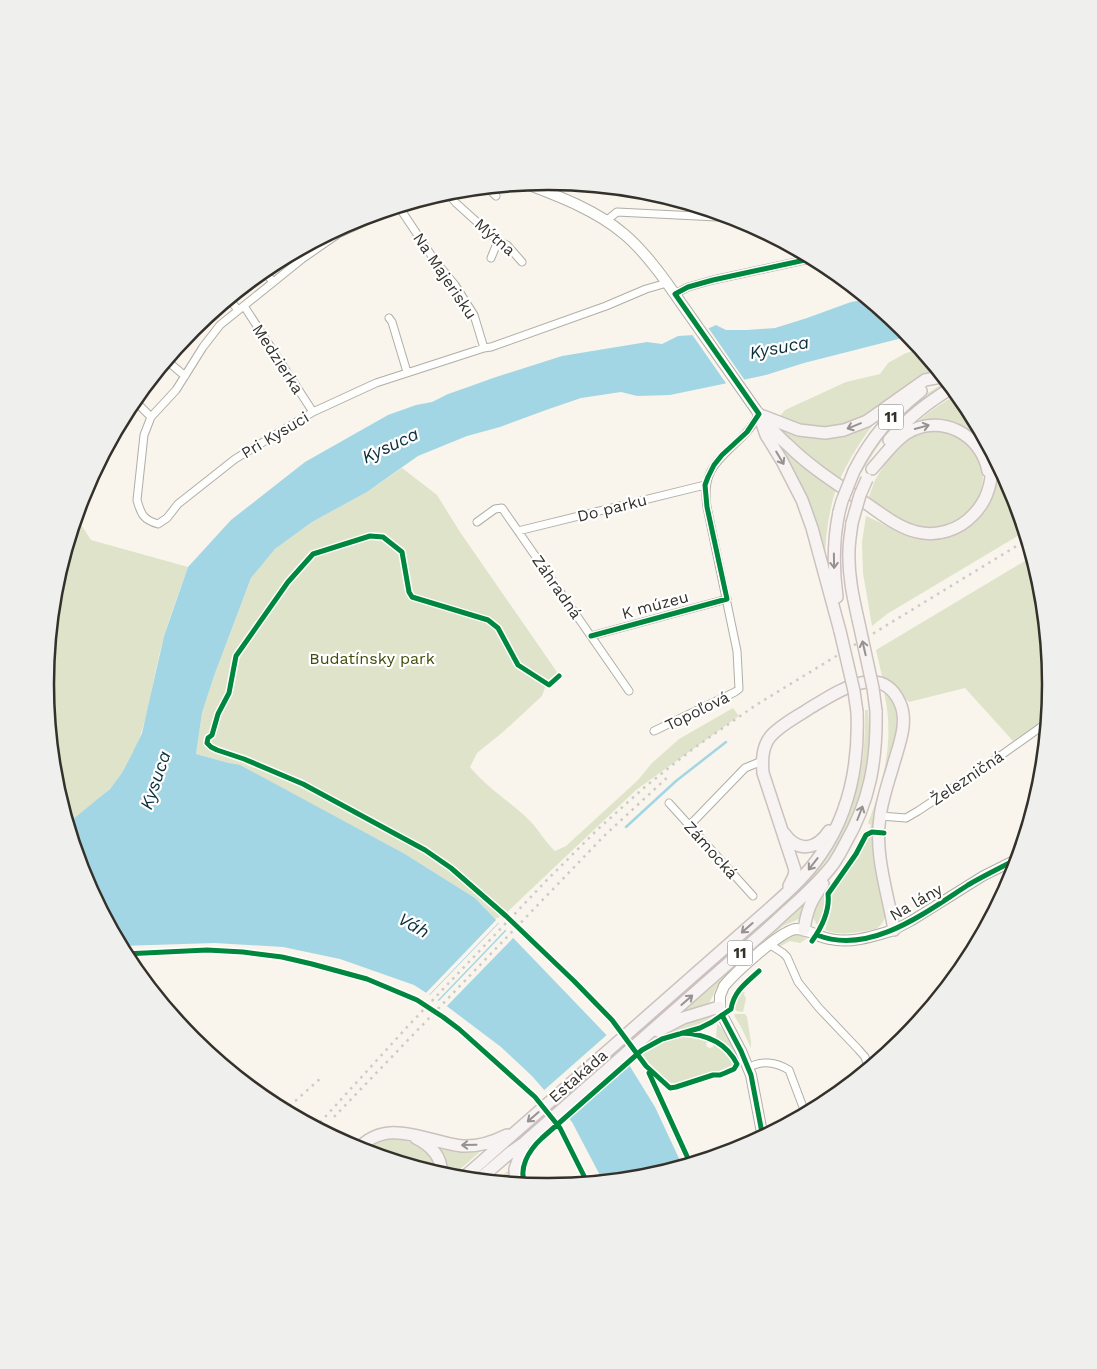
<svg xmlns="http://www.w3.org/2000/svg" width="1097" height="1369" font-family="'Work Sans',sans-serif">
  <style>
    .green { fill: #dfe3ca }
    .water { fill: #a2d6e4 }
    .pier { fill: #f9f5ec }
    .lines { fill: none; stroke-linecap: round; stroke-linejoin: round }
    .stream { stroke: #a2d6e4; stroke-width: 2.5 }
    .minor-casing { stroke: #b1aea7; stroke-width: 9 }
    .tertiary-casing { stroke: #b1aea7; stroke-width: 11 }
    .secondary-casing { stroke: #b1aea7; stroke-width: 12 }
    .primary-casing { stroke: #cbc1be; stroke-width: 14 }
    .minor { stroke: #fefefc; stroke-width: 7 }
    .tertiary { stroke: #fefefc; stroke-width: 9 }
    .secondary { stroke: #fefefc; stroke-width: 10 }
    .primary { stroke: #f8f3f3; stroke-width: 11 }
    .rail { stroke: #cdcbc9; stroke-width: 2.5; stroke-dasharray: 2.5 5; stroke-linecap: butt }
    .primary-bridge-casing { stroke: #cbc1be; stroke-width: 14; stroke-linecap: butt }
    .primary-bridge { stroke: #f8f3f3; stroke-width: 11 }
    .cycleway-casing { stroke: #fff; stroke-width: 8 }
    .cycleway { stroke: #00873e; stroke-width: 5 }
    .oneway { stroke: #96928f }
    .labels { text-anchor: middle; dominant-baseline: central; stroke-width: 4.5; stroke-linejoin: round; paint-order: stroke }
    .shield { fill: #fff; stroke: #716f6b; stroke-width: 1 }
    .shield-label { font-size: 15px; font-weight: bold; fill: #34312b }
    .street-label { font-size: 16px; fill: #34312b; stroke: #fff }
    .park-label { font-size: 16px; fill: #404e0a; stroke: #fff }
    .water-label { font-size: 18px; font-style: italic; fill: #0a2f39; stroke: #fff }
    .rim { fill: none; stroke: #34312b; stroke-width: 2.5 }
  </style>
  <rect width="100%" height="100%" fill="#f9f5ec"/>
  <path class="green" d="M921,349L938,370C899,390 866,428 819,428C816,428 811,428 808,428C798,425 788,421 779,417L785,410L846,382L880,374L888,363L906,353Z
    M947,381L950,383C910,404 884,433 862,472L860,473L859,471L888,427L918,399Z
    M958,394C972,411 982,429 987,451L976,438L917,423V422C930,411 943,402 958,394Z
    M877,420C862,438 850,458 840,479L808,457L775,425L798,434Z
    M933,428C940,430 954,431 959,435C963,437 967,443 970,446C1003,482 967,533 922,527C902,524 884,510 868,499L875,480L893,451L909,436Z
    M769,432L836,489C828,514 825,539 825,565Z
    M997,460L1014,492L1026,531L887,614L872,626L863,573L862,542L866,516C883,523 897,534 916,539C956,548 995,515 998,476C999,471 997,465 997,460Z
    M402,468L437,495L460,532L559,675L547,682L542,696L503,732L477,753L470,767C487,788 511,802 529,820C539,830 545,842 555,851L566,846L638,780L652,763L679,739L733,708L739,716L636,790L504,915L495,919L475,898L405,854L240,766L196,754L202,713L214,676L251,578L275,549L312,522L367,492Z
    M76,517L91,540L188,567C180,590 171,613 164,636C151,682 149,733 122,774C109,793 90,806 72,820L66,822L55,782L45,685L55,586Z
    M1033,556L1042,587L1052,685L1049,717L1013,741L965,688L909,702L882,676L876,650Z
    M884,693C890,698 893,702 895,709C902,734 885,776 878,801C875,809 874,819 873,828H870L871,825L868,823C884,781 895,738 884,693Z
    M865,710H868C874,767 855,826 819,870C802,892 780,911 759,929C734,951 709,973 684,995L681,996V992L830,850C857,802 866,765 865,710Z
    M870,835H873L876,869L886,912C885,920 882,925 876,929C859,932 841,937 825,930L828,919L833,891L856,857L868,837Z
    M824,895L826,896L822,919L817,925L812,916V908Z
    M808,898L801,918L783,926L721,981C714,989 713,1000 706,1006L678,1014Z
    M797,934H803L809,937L800,943L790,941L779,947L776,946C780,939 789,935 797,934Z
    M741,992H745L744,994L746,999L743,1012L737,1011L734,1008L735,1000Z
    M734,1014H745L747,1017L751,1042V1048L741,1027L735,1017Z
    M710,1016L713,1017L694,1028L650,1041L680,1023Z
    M717,1024C726,1031 739,1050 739,1061L726,1046L716,1039Z
    M682,1036L701,1037L710,1041L706,1043L707,1047L710,1048L713,1047V1042L724,1049L736,1063L728,1070L720,1074L714,1073L678,1083H672L668,1082L646,1063L641,1056C654,1046 666,1041 682,1036Z
    M386,1139C407,1139 414,1142 432,1153L438,1175L363,1152L372,1144Z
    M432,1142L482,1149V1150L450,1178L445,1177Z
    M511,1168L512,1184L494,1183Z"/>
  <path class="water" d="M869,299L905,329L910,336L804,363L766,375L670,395L637,396L621,392L581,398L546,410L500,427L467,436L418,456L367,492L312,522L275,549L251,578L214,676L202,713L196,754L229,763L240,765L405,854L475,898L618,1047L655,1107L683,1167L646,1178L604,1183L572,1122L532,1076L501,1047L448,1007L414,985L340,959L283,947L215,943L120,946L83,877L66,822L72,820L110,789L122,773L131,756L142,733L164,636L188,567L231,520L305,462L388,415L416,405L432,402L448,394L471,386L493,378L562,356L647,342L662,344L678,336L694,335L716,325L726,330H747L775,328L807,318L851,302Z"/>
  <path class="pier" d="M707,326L746,382L728,386L691,333Z
    M498,918L500,921L427,997L424,995Z
    M501,921L507,928L436,1002L428,997Z
    M508,929L515,936L445,1008L437,1003Z
    M609,1033L621,1047L554,1105L542,1092Z
    M622,1049L631,1063L567,1120L556,1107Z"/>
  <g class="lines">
    <path class="stream" d="M626,827L676,781L726,742"/>
    <g class="minor-casing">
      <path id="minor" d="M487,187L496,196
        M447,192L456,203L498,241L507,245L522,262
        M402,205L338,234L302,259L220,325L203,347L176,390L151,417L144,435L137,500C141,515 144,520 158,524L167,518L178,504L235,459L313,412L376,383L484,348L491,347L606,306L646,289L667,283
        M399,207L433,258L455,285L474,315L484,348
        M606,221L617,212L737,218
        M296,251L302,259
        M491,258L498,241
        M263,270L273,282
        M675,294L688,287L713,280L814,258
        M229,299L238,310
        M244,306L313,412
        M389,318L392,322L407,372
        M166,360L185,376
        M134,400L151,417
        M477,522L495,509L502,508L629,691
        M518,531L705,485
        M591,636L727,599
        M654,731L735,692L739,689L737,651L707,507C701,467 721,459 745,434C751,428 755,421 759,414
        M669,803L753,896
        M880,816L906,818L918,811L993,761L1048,722
        M689,826L745,768L762,761
        M769,944L783,953L787,957L798,982L819,1008L858,1049L865,1057L869,1070
        M891,1052L898,1040L921,1020
        M748,1068C761,1060 776,1062 789,1070L806,1115"/>
    </g>
    <g class="tertiary-casing">
      <path id="tertiary" d="M894,930L911,921L983,876L1019,858"/>
    </g>
    <g class="secondary-casing">
      <path id="secondary" d="M524,183C558,196 596,210 624,234C641,248 654,265 667,283L759,414
        M763,1138L751,1075L741,1051L720,1011V996L724,986C735,973 780,931 796,929C808,929 818,937 830,939C851,944 874,936 894,930"/>
    </g>
    <g class="primary-casing">
      <path id="primary" d="M759,414C768,425 777,436 788,445C811,468 840,486 867,504C883,515 899,528 917,532C937,537 959,530 973,515C991,497 994,472 990,448
        M763,416L799,430L825,433L844,430L867,421L925,380L941,377
        M760,418L766,435L782,461L802,500L812,528L840,631
        M889,440C909,417 927,403 953,387
        M872,469C883,457 894,441 907,433C941,413 981,434 988,471
        M854,471C872,436 891,415 921,391
        M852,523C851,532 849,542 849,551C848,574 853,597 858,619
        M837,597C833,568 833,541 839,512
        M784,833C798,853 816,850 829,831
        M789,886L794,876L795,870L763,773C762,760 762,748 770,737C780,725 797,717 810,708C836,693 881,660 900,703C909,723 898,747 893,766C888,783 882,800 880,817C874,855 888,893 894,930
        M804,930C807,909 811,901 823,884
        M658,1031L683,1018L719,1007
        M416,1138C432,1146 443,1158 441,1176
        M357,1150C387,1116 426,1142 462,1146C478,1147 493,1142 507,1135
        M462,1179L769,909C788,892 807,875 821,854C850,812 859,761 857,712
        M477,1181L511,1152L524,1143L774,923C794,904 817,886 834,863C838,857 842,850 845,844C870,801 877,760 876,711
        M516,1185L515,1169L524,1143"/>
    </g>
    <use href="#minor" class="minor"/>
    <use href="#tertiary" class="tertiary"/>
    <use href="#secondary" class="secondary"/>
    <use href="#primary" class="primary"/>
    <path class="rail" d="M284,1111L322,1077
      M334,1117L605,835L670,775
      M315,1128L408,1026L546,881L598,829L646,786L694,748L756,705L1028,539"/>
    <g class="primary-bridge-casing">
      <path id="primary-bridge" d="M839,512L842,501L854,471
        M852,523L860,495L867,479
        M858,619L873,688L876,711
        M840,631L854,691L857,712"/>
    </g>
    <use href="#primary-bridge" class="primary-bridge"/>
    <g class="cycleway-casing">
      <path id="cycleway" d="M591,636L727,599L707,507L705,485L708,477L714,465L722,455L747,432L759,414L675,294L688,287L713,280L814,258
        M559,676L549,685L518,665L498,628L488,620L412,597L409,592L402,552L383,537L370,536L313,554L288,582L236,656L229,693L218,714L212,735L208,738L207,743L211,747L217,750L244,759L303,784L425,850L451,868L506,916L574,981L612,1020L646,1066L670,1088L676,1087L713,1075H720L725,1073L734,1069L737,1064C726,1042 705,1034 682,1033
        M817,935C870,956 926,912 968,885C985,875 1002,867 1019,858
        M812,941C822,927 830,911 828,894L856,854L866,835L872,832L884,833
        M124,954L207,950L243,952L282,957L312,964L367,979L417,1000L443,1017L459,1029L535,1097L560,1128L588,1184
        M722,1015L741,1051L751,1075L763,1138
        M649,1073L691,1165
        M526,1186C517,1169 529,1150 542,1138L642,1050L662,1039L700,1028L712,1022L731,1009C734,991 746,983 759,971"/>
    </g>
    <use href="#cycleway" class="cycleway"/>
  </g>
  <defs><path id="oneway-shaft" d="M-6 0H5M1.5-3L5.5 0L1.5 3" fill="none" stroke-width="1.6" stroke-linecap="round" stroke-linejoin="round" transform="scale(1.25)"/></defs>
  <g class="oneway">
    <use href="#oneway-shaft" transform="translate(854 426) rotate(158)"/>
    <use href="#oneway-shaft" transform="translate(922 427) rotate(-15)"/>
    <use href="#oneway-shaft" transform="translate(780 458) rotate(59)"/>
    <use href="#oneway-shaft" transform="translate(834 561) rotate(89)"/>
    <use href="#oneway-shaft" transform="translate(864 648) rotate(-103)"/>
    <use href="#oneway-shaft" transform="translate(860 813) rotate(-69)"/>
    <use href="#oneway-shaft" transform="translate(813 864) rotate(128)"/>
    <use href="#oneway-shaft" transform="translate(747 928) rotate(139)"/>
    <use href="#oneway-shaft" transform="translate(687 1000) rotate(-41)"/>
    <use href="#oneway-shaft" transform="translate(533 1117) rotate(139)"/>
    <use href="#oneway-shaft" transform="translate(469 1145) rotate(179)"/>
  </g>
  <g class="labels">
    <g class="shield">
      <rect x="878.5" y="404.5" width="25" height="25" rx="4"/>
      <rect x="727.5" y="940.5" width="25" height="25" rx="4"/>
    </g>
    <g class="shield-label">
      <text x="891" y="417">11</text>
      <text x="740" y="953">11</text>
    </g>
    <g class="street-label">
      <text transform="translate(495 237) rotate(41)">Mýtna</text>
      <text transform="translate(445 276) rotate(56)">Na Majerisku</text>
      <text transform="translate(278 359) rotate(57)">Medzierka</text>
      <text transform="translate(275 435) rotate(-31)">Pri Kysuci</text>
      <text transform="translate(612 508) rotate(-14)">Do parku</text>
      <text transform="translate(557 587) rotate(55)">Záhradná</text>
      <text transform="translate(655 605) rotate(-15)">K múzeu</text>
      <text transform="translate(697 711) rotate(-26)">Topoľová</text>
      <text transform="translate(967 778) rotate(-34)">Železničná</text>
      <text transform="translate(711 850) rotate(48)">Zámocká</text>
      <text transform="translate(916 902) rotate(-30)">Na lány</text>
      <text transform="translate(578 1076) rotate(-41)">Estakáda</text>
    </g>
    <g class="park-label">
      <text x="372" y="658">Budatínsky park</text>
    </g>
    <g class="water-label">
      <text transform="translate(779 347) rotate(-11)">Kysuca</text>
      <text transform="translate(390 445) rotate(-25)">Kysuca</text>
      <text transform="translate(155 780) rotate(-71)">Kysuca</text>
      <text transform="translate(414 925) rotate(30)">Váh</text>
    </g>
  </g>
  <path d="M0 0H1097V1369H0ZM54 684a494 494 0 1 1 988 0a494 494 0 1 1-988 0Z" fill="#efefee" fill-rule="evenodd"/>
  <path class="rim" d="M54 684a494 494 0 1 1 988 0a494 494 0 1 1-988 0Z"/>
</svg>
